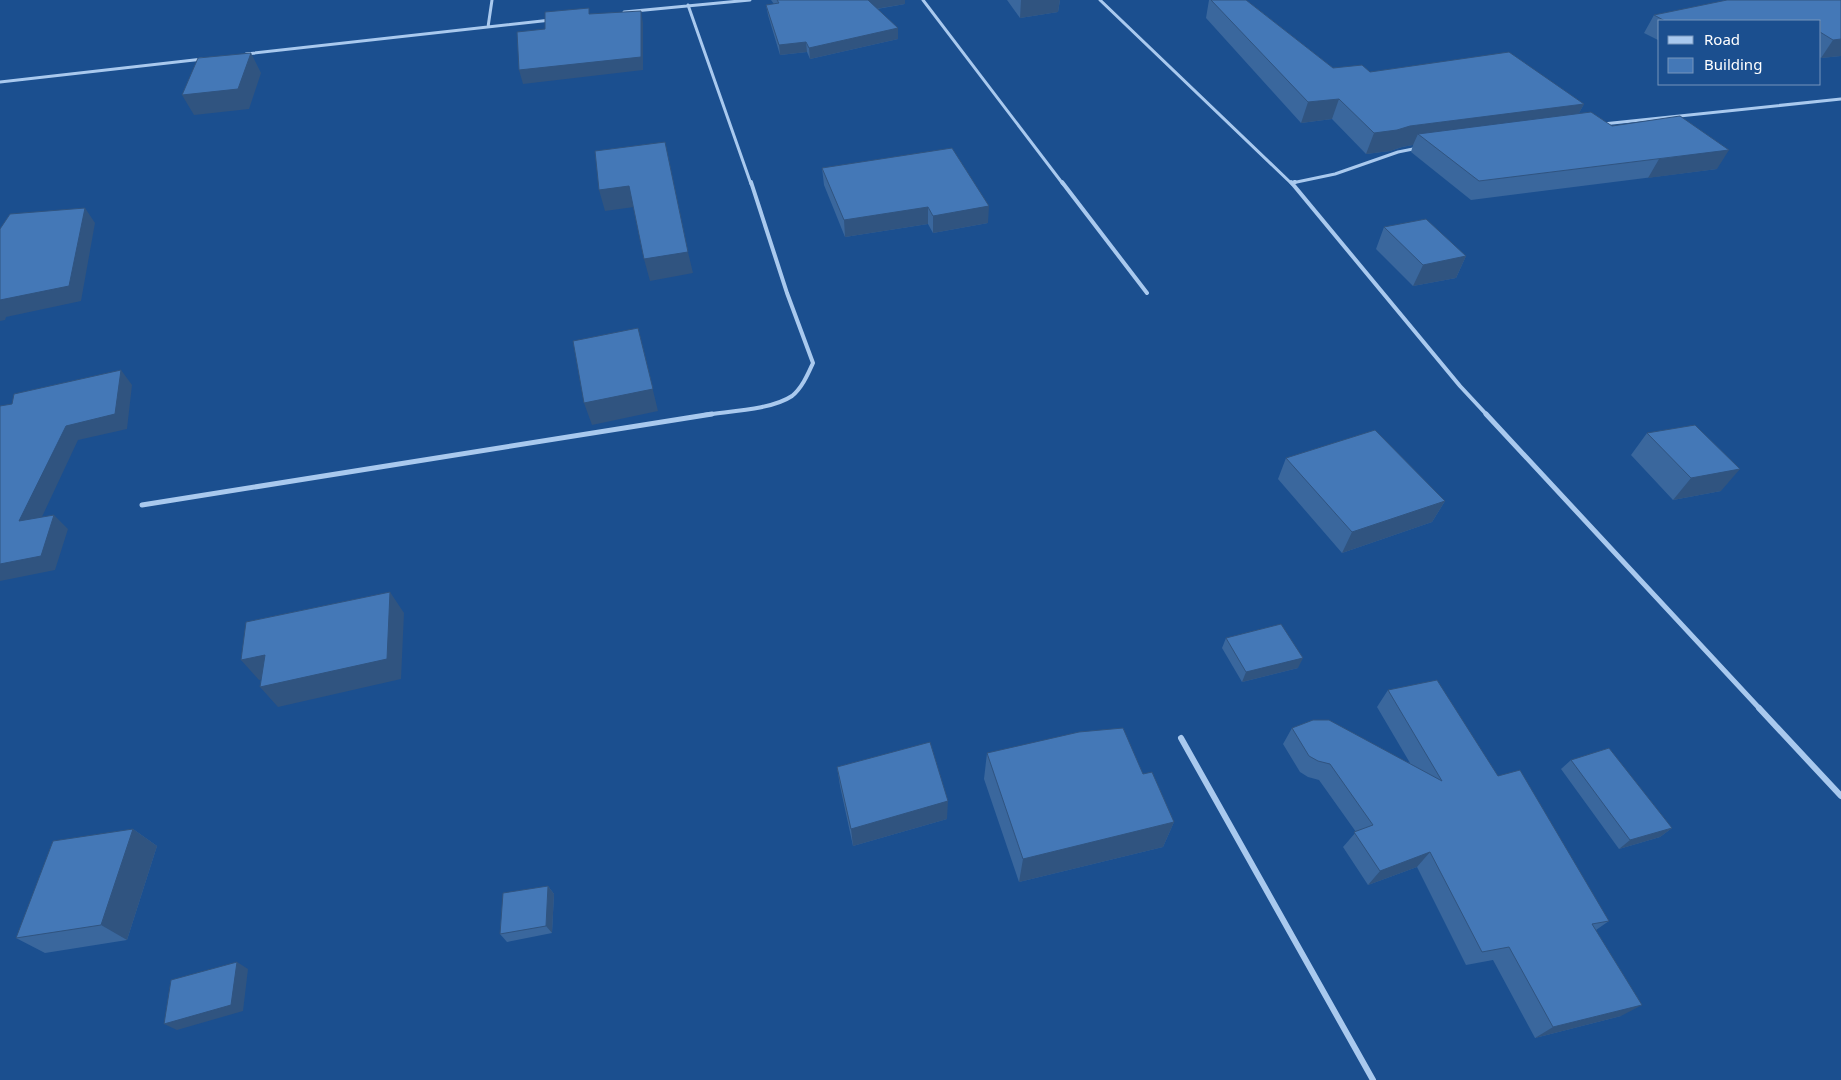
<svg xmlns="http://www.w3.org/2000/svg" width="1841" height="1080" font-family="'Noto Sans',sans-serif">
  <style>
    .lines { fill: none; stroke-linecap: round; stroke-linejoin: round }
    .minor-far3 { stroke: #a9c9ee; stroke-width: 3 }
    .minor-far2 { stroke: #a9c9ee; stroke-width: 4 }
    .minor-far1 { stroke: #a9c9ee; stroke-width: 5 }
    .minor { stroke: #a9c9ee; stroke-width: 6 }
    .wall { fill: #3a679d }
    .shaded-wall { fill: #305480 }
    .building { fill: #4478b7; stroke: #305480 }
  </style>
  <rect width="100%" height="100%" fill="#1b4f8f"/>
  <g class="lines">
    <path class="minor-far3" d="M923,0L1063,184
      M1100,0L1292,184
      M688,5L751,184
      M624,12L750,0
      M488,27L492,0
      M246,54L551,20
      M0,82L203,59
      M1603,124L1841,99
      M1292,183L1335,174L1398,152L1418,148"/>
    <path class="minor-far2" d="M1062,182L1147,293
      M1291,182L1460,386L1487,415
      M1292,183L1295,182
      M704,415C730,411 771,410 792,396C802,388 808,374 813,363L787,293L751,182"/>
    <path class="minor-far1" d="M1486,414L1760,709
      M142,505L712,414"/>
    <path class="minor" d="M1759,708L1841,796
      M1181,738L1373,1080"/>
  </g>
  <path class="wall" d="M771,0H905V4L877,9L898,28V39L810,59L807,52L780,55L768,15L766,5L774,4Z
    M1007,0H1060L1058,12L1020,18Z
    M1209,0H1246L1333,68L1370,72L1584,104L1579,113L1717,169L1471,200L1411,152L1413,145L1402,147L1390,151L1366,154L1332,119L1301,123L1206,18Z
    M1841,0V56L1821,58L1820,57V21H1660V41L1644,33L1654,15Z
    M822,168L988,223L933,233L928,224L845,237L824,185Z
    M1384,227L1466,256L1456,278L1413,286L1376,249Z
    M1647,433L1721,491L1673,500L1631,455Z
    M1286,458L1445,501L1432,522L1342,553L1278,479Z
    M1226,638L1298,668L1242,682L1222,648Z
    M1388,690L1498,776L1609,921L1596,930L1621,1016L1535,1038L1493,960L1466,965L1417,867L1368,885L1343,847L1356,832L1319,780L1308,777L1300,772L1283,744L1292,728L1410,763L1377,707Z
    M987,753L1143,774L1174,822L1163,847L1019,882L984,779Z
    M1571,760L1672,828L1660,837L1619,849L1561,769Z
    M837,767L947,819L853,846L840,786Z
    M133,829L157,846L127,940L45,953L16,938Z
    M548,886L554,894L552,933L507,942L500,934Z"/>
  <path class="shaded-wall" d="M868,0H905V4L869,10Z
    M1021,0H1060L1058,12L1020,18Z
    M641,11L643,23V70L523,84L519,70Z
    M898,28V39L810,59L809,48Z
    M1841,39V56L1821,58L1833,40Z
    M806,42L807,52L780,55L779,45Z
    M251,53L261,73L249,109L194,115L182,95Z
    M1339,99L1332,119L1301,123L1308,102Z
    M1584,104L1573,124L1418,134L1413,145L1402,147L1390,151L1366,154L1374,133L1410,126Z
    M1729,150L1717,169L1648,178L1659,159Z
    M629,186L634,207L605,211L599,190Z
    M989,206L988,223L933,233V216Z
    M928,207V224L845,237L844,220Z
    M85,208L95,223L81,301L6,317L5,320L0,321V300Z
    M688,252L693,273L650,281L644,259Z
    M1466,256L1456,278L1413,286L1423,265Z
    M638,328L658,411L592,425L584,403Z
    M121,370L132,385L127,429L78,440L33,536L19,521L66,426Z
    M1740,469L1721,491L1673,500L1691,478Z
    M1445,501L1432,522L1342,553L1352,532Z
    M54,515L68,529L55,570L0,581V564Z
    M390,592L404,613L401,679L278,707L260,687Z
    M265,655L283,675L259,680L241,660Z
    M1303,658L1298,668L1242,682L1246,672Z
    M948,801L947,819L853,846L851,829Z
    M1174,822L1163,847L1019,882L1023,859Z
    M1672,828L1660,837L1619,849L1630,840Z
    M133,829L157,846L127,940L101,925Z
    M1430,852L1417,867L1368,885L1380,871Z
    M548,886L554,894L552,933L546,926Z
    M237,962L248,969L243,1011L177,1030L164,1024Z
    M1642,1005L1621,1016L1535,1038L1553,1027Z"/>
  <path class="building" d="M777,0H871H868L898,28L809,48L806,42L779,45L766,5L779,3Z
    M1211,0H1246L1333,68L1362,65L1370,72L1509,52L1584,104L1410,126L1397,130L1374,133L1339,99L1308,102Z
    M1727,0H1841V39L1833,40L1820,32V21H1665L1654,15Z
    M589,8V14L641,11V57L519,70L517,32L545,29V12Z
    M251,53L238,89L182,95L198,58Z
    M1591,112L1612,126L1680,116L1729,150L1479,181L1418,134Z
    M665,142L688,252L644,259L629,186L599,190L595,151Z
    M952,148L989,206L933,216L928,207L844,220L822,168Z
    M85,208L69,286L0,300V229L10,214Z
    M1426,219L1466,256L1423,265L1384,227Z
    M638,328L653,389L584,403L573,341Z
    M121,370L115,414L66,426L19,521L54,515L41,556L0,564V406L12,404L14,394Z
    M1695,425L1740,469L1691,478L1647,433Z
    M1375,430L1445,501L1352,532L1286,458Z
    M390,592L387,659L260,687L265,655L241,660L246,622Z
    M1281,624L1303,658L1246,672L1226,638Z
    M1437,680L1498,776L1520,770L1609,921L1592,924L1642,1005L1553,1027L1509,947L1482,952L1430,852L1380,871L1354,832L1373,825L1330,764L1318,761L1309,756L1292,728L1313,720H1329L1442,781L1388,690Z
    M1123,728L1143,774L1152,772L1174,822L1023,859L987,753L1079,732Z
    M930,742L948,801L851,829L837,767Z
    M1609,748L1672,828L1630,840L1571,760Z
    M133,829L101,925L16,938L53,841Z
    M548,886L546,926L500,934L503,893Z
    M237,962L231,1005L164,1024L171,980Z"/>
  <rect x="1658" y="20" width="162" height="65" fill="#1b4f8f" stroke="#7695bc"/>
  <rect x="1668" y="36" width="25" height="8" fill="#a9c9ee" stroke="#7695bc"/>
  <text x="1704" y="45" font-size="15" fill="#ffffff">Road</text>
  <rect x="1668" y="58" width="25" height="15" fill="#4478b7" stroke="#7695bc"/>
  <text x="1704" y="70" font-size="15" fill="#ffffff">Building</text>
</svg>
